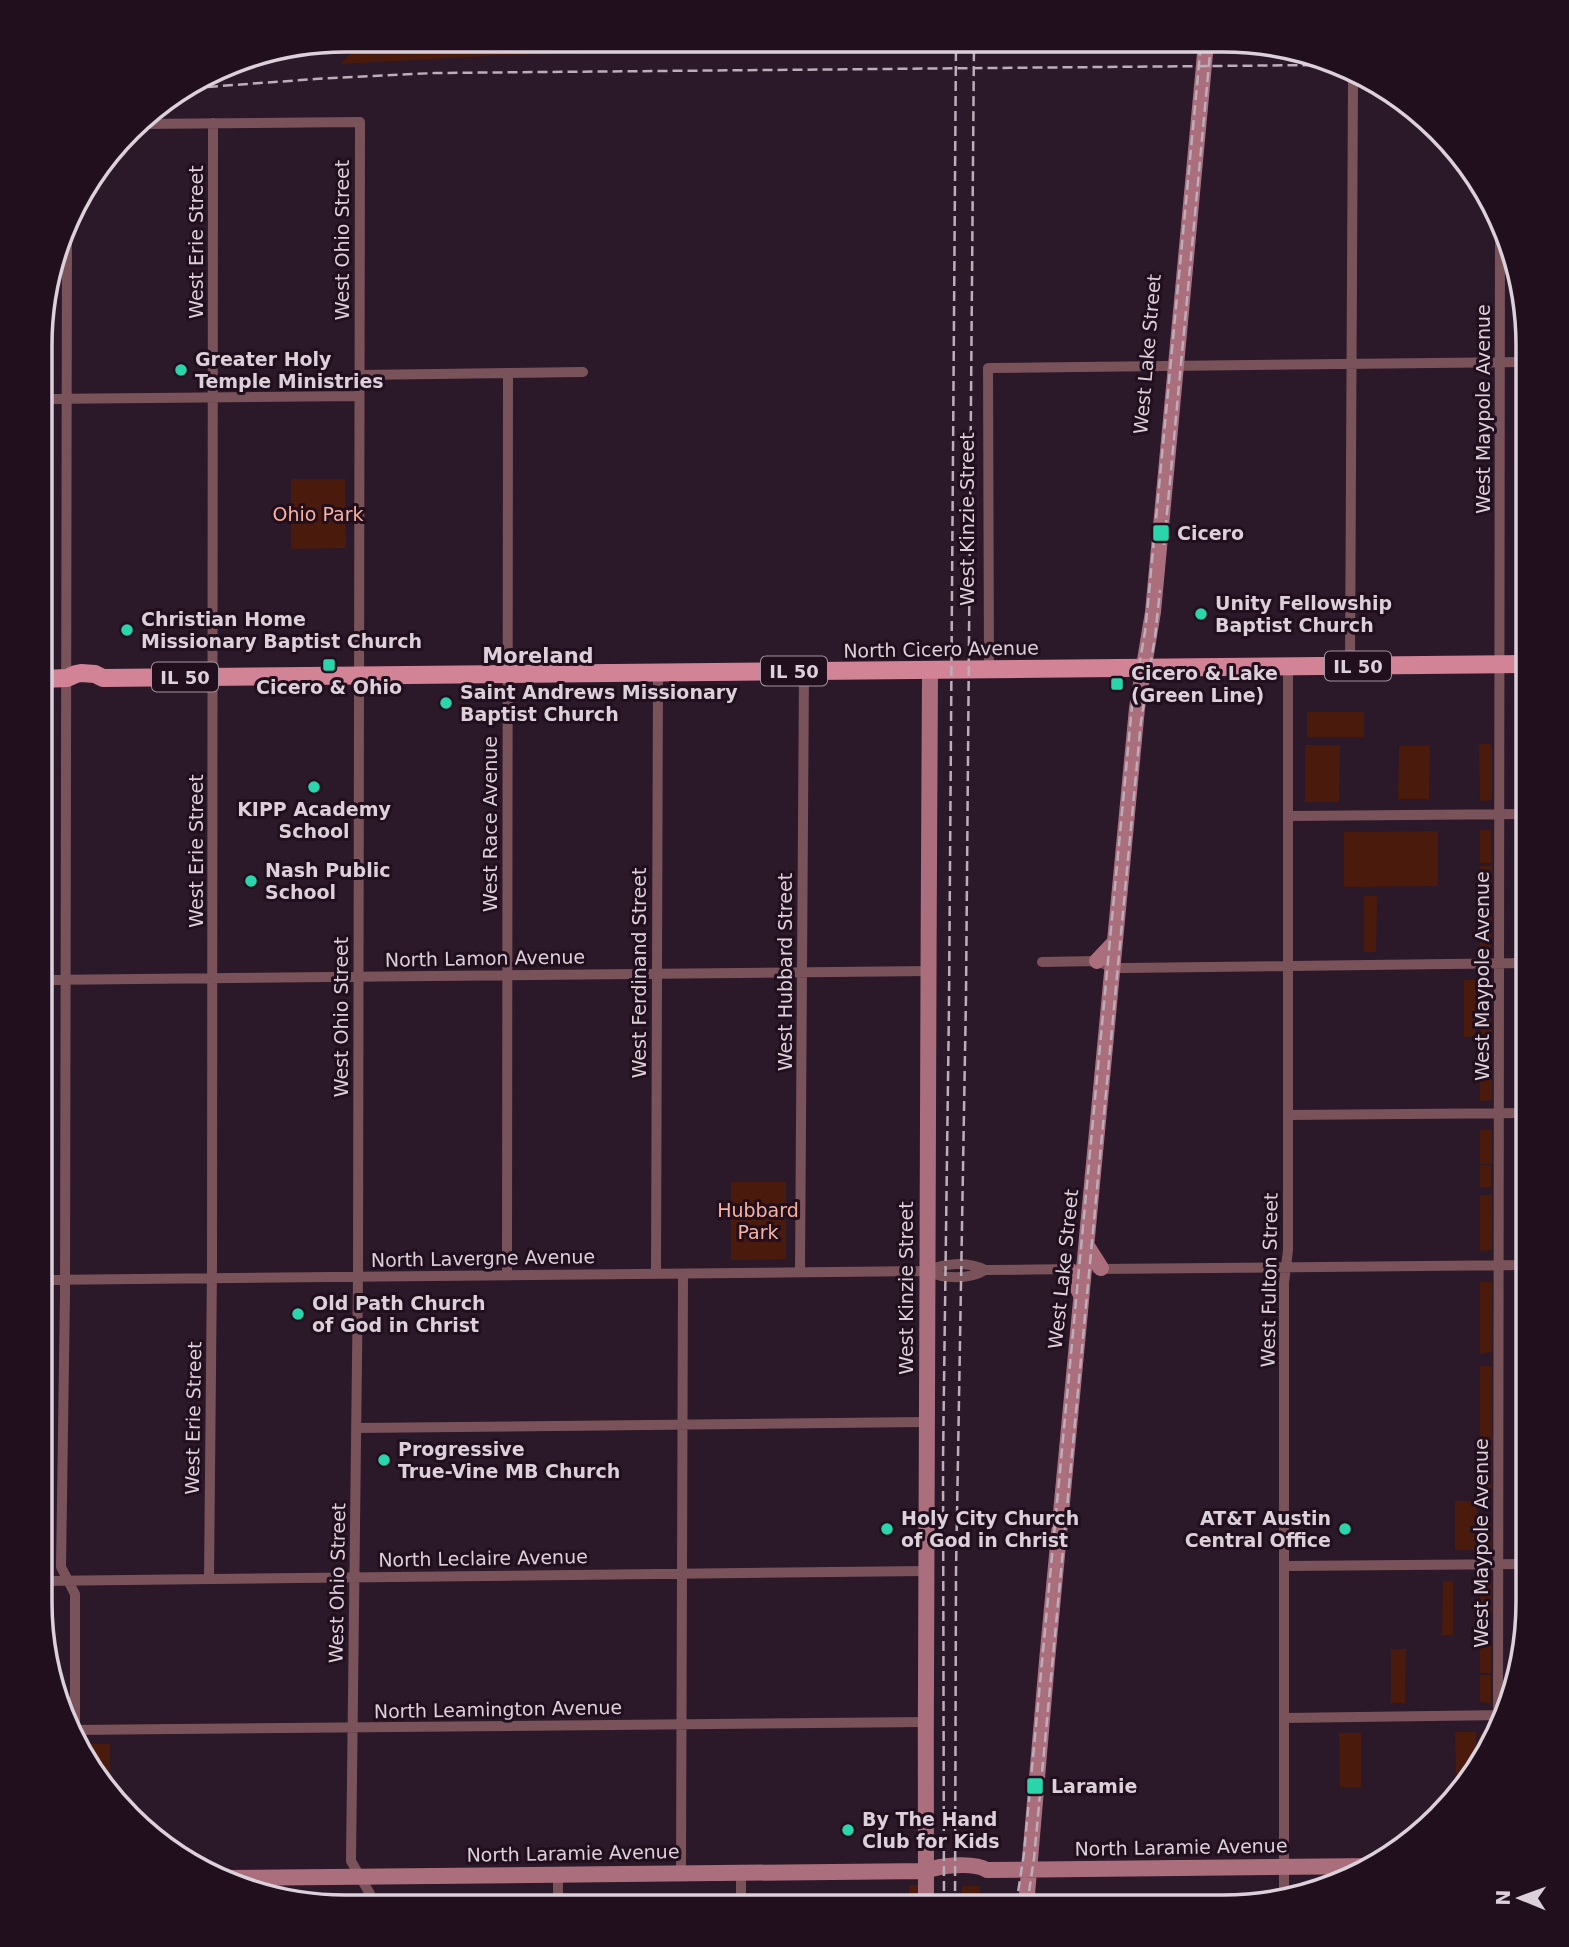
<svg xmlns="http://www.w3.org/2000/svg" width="1569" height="1947" font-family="'DejaVu Sans',sans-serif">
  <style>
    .green { fill: #4a1b0c }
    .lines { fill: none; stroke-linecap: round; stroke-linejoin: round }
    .street { stroke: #79525a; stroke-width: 10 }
    .secondary { stroke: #ab6e7c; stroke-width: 16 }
    .primary { stroke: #d28396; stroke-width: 18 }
    .rail { stroke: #bbaeb9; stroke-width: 2.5; stroke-dasharray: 10 5; stroke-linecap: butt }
    .poi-dot { fill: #2bd5ac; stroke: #210f1e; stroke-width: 2.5 }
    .labels { text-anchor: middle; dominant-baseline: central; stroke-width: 6; stroke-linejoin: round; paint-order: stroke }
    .shield { fill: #210f1e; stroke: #a496a2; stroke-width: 2 }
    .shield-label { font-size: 18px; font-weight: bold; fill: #dcd0da }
    .street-label { font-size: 19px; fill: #dcd0da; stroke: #210f1e }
    .poi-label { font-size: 19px; font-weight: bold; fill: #dcd0da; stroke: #210f1e; text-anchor: start }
    .park-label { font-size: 19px; fill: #f9b29d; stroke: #210f1e }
    .neighbourhood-label { font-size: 21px; font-weight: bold; fill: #dcd0da; stroke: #210f1e }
    .rim { fill: none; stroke: #dcd0da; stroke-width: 3.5 }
  </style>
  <rect width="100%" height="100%" fill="#2b1828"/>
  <path class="green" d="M365,40L941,42V49L926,50L787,48L505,55L340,64Z
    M291,479H345L346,548L291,549Z
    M1522,680H1529V732H1523Z
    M1307,712H1364V737H1307Z
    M1479,744H1490L1492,746V800L1480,801Z
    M1305,745H1340L1339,802H1305Z
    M1399,746H1430L1429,799H1398Z
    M1480,830H1491L1492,863H1480Z
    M1438,831V886L1344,887V832Z
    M1480,866H1492V885L1490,887H1480Z
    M1364,896H1377L1376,952H1364Z
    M1480,904H1492L1491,949L1480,950Z
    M1464,980H1476V1036L1464,1037Z
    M1480,980H1492L1491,1036H1480Z
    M1480,1044L1491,1045V1068L1480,1069Z
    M1480,1071H1492V1100L1480,1101Z
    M1480,1130H1492V1164H1480Z
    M1480,1165H1491V1187H1480Z
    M731,1182H786V1259L731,1260Z
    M1480,1195H1492V1250L1480,1251Z
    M1480,1282H1492V1352L1480,1354Z
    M1480,1366H1492V1489H1480Z
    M1455,1501H1477L1476,1550H1455Z
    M1480,1518H1491L1492,1550H1480Z
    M1443,1581H1453V1635H1442Z
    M1480,1581H1492V1613H1480Z
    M1480,1645H1491V1673H1480Z
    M1391,1649H1406L1405,1703H1391Z
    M1480,1675H1491V1703L1480,1702Z
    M1455,1732H1476V1773H1456Z
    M1339,1733H1361V1787H1340Z
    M1480,1734H1491V1743L1480,1765Z
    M90,1744H110V1785L90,1763Z
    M909,1885H922L921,1906H909Z
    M962,1886H980V1906H962Z"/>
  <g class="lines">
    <path class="street" d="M137,124L360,122L358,1277L351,1861L370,1894V1906
      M67,235L65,1294L61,1567L75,1594V1739
      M359,375L583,372
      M43,399L359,396
      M1350,666L1353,77
      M989,670L988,368L1529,362
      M1288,816L1528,814
      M1042,962L1097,961L1113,968H1125L1528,963
      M42,980L930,971
      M1288,1115L1528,1113
      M1097,1269L1528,1265
      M926,1271C943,1263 968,1261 985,1270L1074,1269
      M800,1272L804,671
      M656,1274L658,673
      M507,1275L508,373
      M41,1280L926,1271C943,1279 969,1280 985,1270
      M356,1428L926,1422
      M1285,1566L1528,1564
      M209,1579L212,1266L213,123
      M40,1581L926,1571
      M1284,1718L1505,1715
      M1498,1728L1500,223
      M71,1730L926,1722
      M681,1873L683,1274
      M1284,1894V1283L1288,1250V667
      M558,1906V1874
      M741,1906V1872"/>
    <path class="secondary" d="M1097,961L1115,942
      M1087,1246L1101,1268
      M1068,1269L1081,1295
      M221,1878L926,1871C940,1865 974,1862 987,1870L1376,1866
      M926,1906C925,1494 928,1082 930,670
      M1026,1906L1047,1661L1137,708L1153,612L1206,43"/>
    <path class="primary" d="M42,679L67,678L76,674L81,673L95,674L103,678L1529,664"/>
    <path class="rail" d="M243,59L460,41
      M193,88L315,79L435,73L1324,65
      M1164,545L1211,43
      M944,1906L943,1461L949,1005L956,42
      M955,1906L956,1572L966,996L974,42
      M1016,1906L1024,1853L1132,706L1145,632L1148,603L1201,43
      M1027,1906L1034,1858L1141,721L1155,637L1160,590"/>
  </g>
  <g class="poi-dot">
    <circle cx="181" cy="370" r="7"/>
    <rect x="1152" y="524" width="18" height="18" rx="3.5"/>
    <circle cx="1201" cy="614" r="7"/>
    <circle cx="127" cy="630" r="7"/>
    <rect x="322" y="658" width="14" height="14" rx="3.5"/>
    <rect x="1110" y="677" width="14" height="14" rx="3.5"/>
    <circle cx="446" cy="703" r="7"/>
    <circle cx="314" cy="787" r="7"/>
    <circle cx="251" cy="881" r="7"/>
    <circle cx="298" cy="1314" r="7"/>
    <circle cx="384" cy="1460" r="7"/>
    <circle cx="887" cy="1529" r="7"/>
    <circle cx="1345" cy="1529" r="7"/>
    <rect x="1026" y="1777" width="18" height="18" rx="3.5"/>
    <circle cx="848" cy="1830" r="7"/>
  </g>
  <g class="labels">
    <g class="shield">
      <rect x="1325" y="651.5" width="66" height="29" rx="5"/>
      <rect x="761" y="656.5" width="66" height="29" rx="5"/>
      <rect x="152" y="662.5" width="66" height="29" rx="5"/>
    </g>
    <g class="shield-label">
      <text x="1358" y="666">IL 50</text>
      <text x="794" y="671">IL 50</text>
      <text x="185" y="677">IL 50</text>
    </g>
    <g class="street-label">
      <text transform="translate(342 240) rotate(-90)">West Ohio Street</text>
      <text transform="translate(196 242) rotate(-90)">West Erie Street</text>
      <text transform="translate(1147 354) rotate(-85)">West Lake Street</text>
      <text transform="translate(1483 409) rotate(-90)">West Maypole Avenue</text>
      <text transform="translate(967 519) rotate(-90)">West Kinzie Street</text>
      <text transform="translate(941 649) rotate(-1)">North Cicero Avenue</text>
      <text transform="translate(490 824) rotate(-90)">West Race Avenue</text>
      <text transform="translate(196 851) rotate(-90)">West Erie Street</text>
      <text transform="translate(485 958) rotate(-1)">North Lamon Avenue</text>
      <text transform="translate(785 972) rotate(-90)">West Hubbard Street</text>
      <text transform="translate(639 973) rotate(-90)">West Ferdinand Street</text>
      <text transform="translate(1482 976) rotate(-90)">West Maypole Avenue</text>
      <text transform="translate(341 1017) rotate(-90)">West Ohio Street</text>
      <text transform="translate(483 1258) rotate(-1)">North Lavergne Avenue</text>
      <text transform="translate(1063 1269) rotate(-84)">West Lake Street</text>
      <text transform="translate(1269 1280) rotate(-89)">West Fulton Street</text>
      <text transform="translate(906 1288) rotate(-90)">West Kinzie Street</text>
      <text transform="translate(193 1418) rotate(-89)">West Erie Street</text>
      <text transform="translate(1481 1543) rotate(-90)">West Maypole Avenue</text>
      <text transform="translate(483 1558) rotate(-1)">North Leclaire Avenue</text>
      <text transform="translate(337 1583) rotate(-89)">West Ohio Street</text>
      <text transform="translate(498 1709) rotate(-1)">North Leamington Avenue</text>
      <text transform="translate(1181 1847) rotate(-1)">North Laramie Avenue</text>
      <text transform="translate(573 1853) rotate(-1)">North Laramie Avenue</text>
    </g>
    <g class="poi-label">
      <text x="195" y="359">Greater Holy<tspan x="195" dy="22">Temple Ministries</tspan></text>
      <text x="1177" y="533">Cicero</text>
      <text x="1215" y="603">Unity Fellowship<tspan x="1215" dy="22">Baptist Church</tspan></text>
      <text x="141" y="619">Christian Home<tspan x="141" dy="22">Missionary Baptist Church</tspan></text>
      <text x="1131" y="673">Cicero &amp; Lake<tspan x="1131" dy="22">(Green Line)</tspan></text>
      <text x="329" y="687" text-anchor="middle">Cicero &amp; Ohio</text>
      <text x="460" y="692">Saint Andrews Missionary<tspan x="460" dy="22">Baptist Church</tspan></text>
      <text x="314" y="809" text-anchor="middle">KIPP Academy<tspan x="314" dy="22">School</tspan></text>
      <text x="265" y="870">Nash Public<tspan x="265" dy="22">School</tspan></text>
      <text x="312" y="1303">Old Path Church<tspan x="312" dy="22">of God in Christ</tspan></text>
      <text x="398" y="1449">Progressive<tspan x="398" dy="22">True-Vine MB Church</tspan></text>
      <text x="901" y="1518">Holy City Church<tspan x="901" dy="22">of God in Christ</tspan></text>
      <text x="1331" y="1518" text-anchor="end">AT&amp;T Austin<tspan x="1331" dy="22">Central Office</tspan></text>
      <text x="1051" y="1786">Laramie</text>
      <text x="862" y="1819">By The Hand<tspan x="862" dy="22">Club for Kids</tspan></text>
    </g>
    <g class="park-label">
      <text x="318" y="514">Ohio Park</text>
      <text x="758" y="1210">Hubbard<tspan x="758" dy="22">Park</tspan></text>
    </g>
    <g class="neighbourhood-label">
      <text x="538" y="656">Moreland</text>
    </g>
  </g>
  <path d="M0 0H1569V1947H0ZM345 52H1223A293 293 0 0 1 1516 345V1602A293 293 0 0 1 1223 1895H345A293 293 0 0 1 52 1602V345A293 293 0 0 1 345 52Z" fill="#210f1e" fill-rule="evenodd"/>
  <path class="rim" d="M345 52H1223A293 293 0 0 1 1516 345V1602A293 293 0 0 1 1223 1895H345A293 293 0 0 1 52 1602V345A293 293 0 0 1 345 52Z"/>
  <g transform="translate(1520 1898) rotate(271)" stroke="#210f1e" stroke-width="5" paint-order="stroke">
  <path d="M0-5L12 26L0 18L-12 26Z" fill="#dcd0da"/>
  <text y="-10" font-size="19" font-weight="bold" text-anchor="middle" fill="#dcd0da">N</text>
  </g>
</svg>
